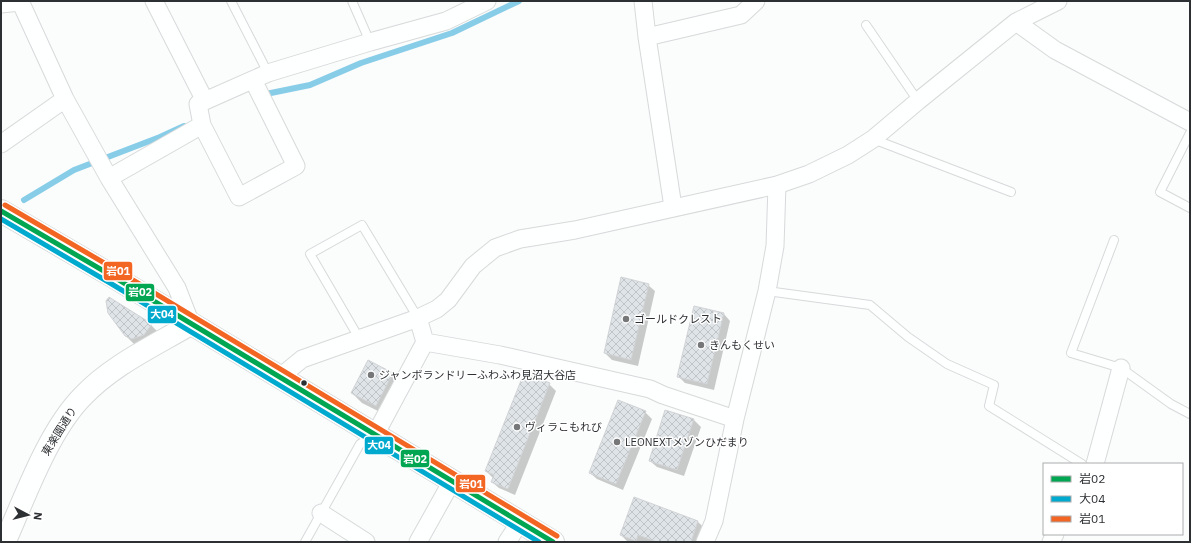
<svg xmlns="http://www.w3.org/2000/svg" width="1191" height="543" font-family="'IBM Plex Sans','Noto Sans JP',sans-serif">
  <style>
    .shadow { fill: #0003 }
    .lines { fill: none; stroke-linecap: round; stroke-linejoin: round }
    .stream { stroke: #88cde8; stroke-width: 6 }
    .building { fill: url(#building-cross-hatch); stroke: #d1d3d5 }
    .service-casing { stroke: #d7d9da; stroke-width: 10 }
    .minor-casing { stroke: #d7d9da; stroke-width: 19 }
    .tertiary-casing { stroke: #d7d9da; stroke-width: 23 }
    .primary-casing { stroke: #d7d9da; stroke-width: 24 }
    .service { stroke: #feffff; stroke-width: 8 }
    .minor { stroke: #feffff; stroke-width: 17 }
    .tertiary { stroke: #feffff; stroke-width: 21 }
    .primary { stroke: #feffff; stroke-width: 22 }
    .bus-1-casing { stroke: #fff; stroke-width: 8 }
    .bus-2-casing { stroke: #fff; stroke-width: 8 }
    .bus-3-casing { stroke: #fff; stroke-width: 8 }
    .bus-1 { stroke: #00a651; stroke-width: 5 }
    .bus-2 { stroke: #00a9ce; stroke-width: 5 }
    .bus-3 { stroke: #f26522; stroke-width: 5 }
    .poi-dot { fill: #757779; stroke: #fff; stroke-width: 1.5 }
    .bus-dot { fill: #2d3033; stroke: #fff; stroke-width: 1.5 }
    .labels { text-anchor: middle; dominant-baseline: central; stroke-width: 3; stroke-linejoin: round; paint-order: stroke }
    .poi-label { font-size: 11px; fill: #2d3033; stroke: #fff; text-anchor: start }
    .street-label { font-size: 11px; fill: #2d3033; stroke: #fff }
    .line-badge { stroke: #fff; stroke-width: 1.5 }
    .badge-label { font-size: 11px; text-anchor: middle; font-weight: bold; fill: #fff }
  </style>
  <defs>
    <pattern id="building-cross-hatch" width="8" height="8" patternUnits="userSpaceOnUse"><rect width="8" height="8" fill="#dfe4e8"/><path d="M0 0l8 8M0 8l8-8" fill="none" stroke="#c0c4c7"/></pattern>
  </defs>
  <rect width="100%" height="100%" fill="#fbfcfc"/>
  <path class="shadow" d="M648,285L655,291L638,366L612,360L605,353Z
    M724,314L730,321L714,390L685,383L678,376Z
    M151,325L161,335L136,346L126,336Z
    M392,374L402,384L386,415L362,403L352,393Z
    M549,384L556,391L515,495L499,488L492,482L493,478L486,471Z
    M666,411L694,420L701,427L684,476L657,467L650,461Z
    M645,412L652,419L623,490L597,479L590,473Z
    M634,498L698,522L711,534L708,542H628L621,535Z"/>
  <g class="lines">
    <path class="stream" d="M266,94L310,85L361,63L452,33L519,1
      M24,200L74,170L160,137L184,126"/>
  </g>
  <path class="building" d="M621,277L649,284L631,360L604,353Z
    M109,297L152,324L144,335L132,339L125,336L108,313L106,301Z
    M694,306L724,313L707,384L677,377Z
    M368,360L393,373L376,406L351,393Z
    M524,373L550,383L508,489L491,482L494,475L485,471Z
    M618,400L646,411L616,484L589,473Z
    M665,410L694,419L677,470L649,461Z
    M634,497L698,521L691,542H657L638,535L636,541L620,535Z"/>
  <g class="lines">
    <g class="service-casing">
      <path id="service" d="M231,1L268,73
        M352,1L370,42
        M866,25L918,101
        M1190,133L1160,192L1190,208
        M873,139L1011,192
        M1114,240L1071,353L1121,368L1171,404L1190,414
        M767,291L870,305L908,337L947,364L994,385L989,406L1082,464
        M359,338L310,254L362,225L418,318
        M305,542L360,444L372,436"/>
    </g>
    <g class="minor-casing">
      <path id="minor" d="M20,1L65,99L109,178L177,288L191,324
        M154,1L205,101
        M643,1L647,37L741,15L756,1
        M1,4L20,2
        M1016,22L1055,50L1190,122
        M647,37L673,207
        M202,125L239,197L296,166L253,80
        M1,144L65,99
        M109,178L202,125L198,104L268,73L370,42L446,21L487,1
        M425,342L500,355L650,389L663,395L735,419
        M280,377L302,359L418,318L437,309L448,300L473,266L495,248L520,239L575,230L777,185L809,174L848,155L873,139L918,101L1016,22L1058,1
        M375,435L425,342L418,318
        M1095,464L1121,368
        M321,513L366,542
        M418,542L452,481
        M507,542L520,522
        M705,542L714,521L735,419L767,291L775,246L777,185
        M1051,542L1055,534"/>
    </g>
    <g class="tertiary-casing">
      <path id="tertiary" d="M5,542C25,497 48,432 82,397C112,365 154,346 191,324"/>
    </g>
    <g class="primary-casing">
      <path id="primary" d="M1,211L114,277L553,542"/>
    </g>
    <use href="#service" class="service"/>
    <use href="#minor" class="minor"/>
    <use href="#tertiary" class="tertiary"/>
    <use href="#primary" class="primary"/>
    <g class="bus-1-casing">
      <path id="bus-1" d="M1,211L114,277L553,542"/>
    </g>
    <g class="bus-2-casing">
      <path id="bus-2" d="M1,219L110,283L539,542"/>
    </g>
    <g class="bus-3-casing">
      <path id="bus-3" d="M5,205L118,271L557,536"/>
    </g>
    <use href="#bus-1" class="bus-1"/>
    <use href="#bus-2" class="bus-2"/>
    <use href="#bus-3" class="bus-3"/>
  </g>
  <g class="poi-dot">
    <circle cx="626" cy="319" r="4"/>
    <circle cx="701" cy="345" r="4"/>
    <circle cx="371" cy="375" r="4"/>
    <circle cx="517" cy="427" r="4"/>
    <circle cx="617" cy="442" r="4"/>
  </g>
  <circle class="bus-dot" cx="304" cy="383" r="3.5"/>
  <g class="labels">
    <g class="poi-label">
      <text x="634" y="319">ゴールドクレスト</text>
      <text x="709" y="345">きんもくせい</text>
      <text x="379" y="375">ジャンボランドリーふわふわ見沼大谷店</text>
      <text x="525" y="427">ヴィラこもれび</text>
      <text x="625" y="442">LEONEXTメゾンひだまり</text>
    </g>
    <g class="street-label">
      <text transform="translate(59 431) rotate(-58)">東楽園通り</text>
    </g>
  </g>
  <g class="line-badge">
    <rect x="103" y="261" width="30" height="20" rx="4" fill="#f26522"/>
    <rect x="125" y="283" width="30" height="19" rx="4" fill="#00a651"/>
    <rect x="147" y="305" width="30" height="19" rx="4" fill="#00a9ce"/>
    <rect x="364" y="436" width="30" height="19" rx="4" fill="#00a9ce"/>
    <rect x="400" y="449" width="30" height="19" rx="4" fill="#00a651"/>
    <rect x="455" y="474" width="31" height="19" rx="4" fill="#f26522"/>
  </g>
  <g class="badge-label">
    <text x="118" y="275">岩01</text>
    <text x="140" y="296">岩02</text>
    <text x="162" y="318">大04</text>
    <text x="379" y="449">大04</text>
    <text x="415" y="463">岩02</text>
    <text x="471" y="488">岩01</text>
  </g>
  <rect width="1191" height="543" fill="none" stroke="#2d3033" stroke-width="4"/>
  <rect x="1043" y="463" width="140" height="72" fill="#ffffff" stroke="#abacad"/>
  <rect x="1051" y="476" width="20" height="6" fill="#00a651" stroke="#abacad"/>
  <text x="1079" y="483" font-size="12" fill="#2d3033">岩02</text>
  <rect x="1051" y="496" width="20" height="6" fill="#00a9ce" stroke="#abacad"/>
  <text x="1079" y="503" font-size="12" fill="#2d3033">大04</text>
  <rect x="1051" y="516" width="20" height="6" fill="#f26522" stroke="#abacad"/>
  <text x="1079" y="523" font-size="12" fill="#2d3033">岩01</text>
  <g transform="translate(28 515) rotate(97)" stroke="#ffffff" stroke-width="3" paint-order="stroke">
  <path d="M0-3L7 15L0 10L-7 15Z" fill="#2d3033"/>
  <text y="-6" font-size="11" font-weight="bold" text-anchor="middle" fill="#2d3033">N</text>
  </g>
</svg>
